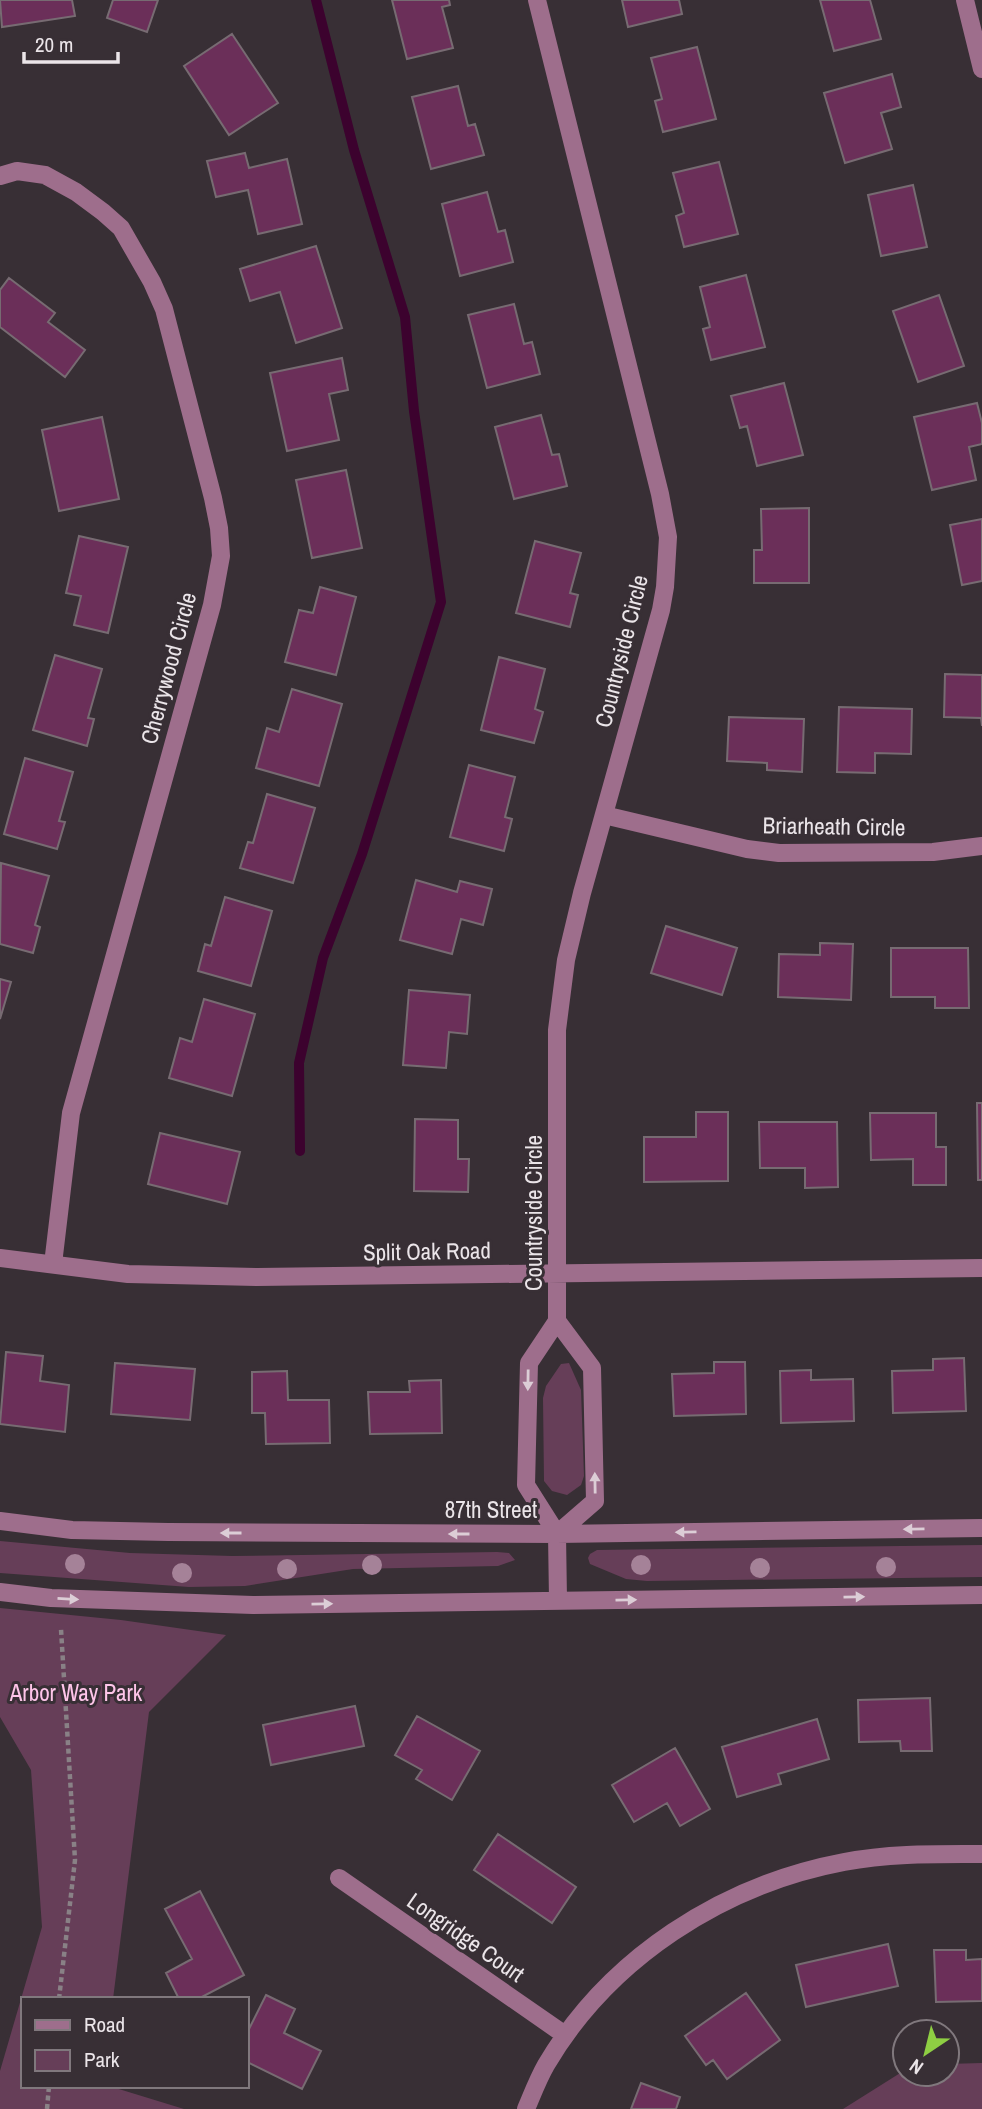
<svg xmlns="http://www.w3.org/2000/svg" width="982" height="2109" font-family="'Archivo Narrow',sans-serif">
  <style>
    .green { fill: #663e58 }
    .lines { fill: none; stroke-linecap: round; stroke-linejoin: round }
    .stream { stroke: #3c022e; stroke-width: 10 }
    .building { fill: #6b2f59; stroke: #776b72; stroke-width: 2 }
    .path { stroke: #898186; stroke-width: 4.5; stroke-dasharray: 5 3.5; stroke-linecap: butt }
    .minor { stroke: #9e6e8c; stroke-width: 18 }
    .tree { fill: #a58298 }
    .oneway { fill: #dccdd6 }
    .labels { text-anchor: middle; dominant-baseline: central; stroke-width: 6; stroke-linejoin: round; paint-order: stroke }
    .street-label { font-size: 23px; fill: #ebe5e9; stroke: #382f35 }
    .park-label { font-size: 23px; fill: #fec5e9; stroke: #382f35 }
  </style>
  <rect width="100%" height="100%" fill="#382f35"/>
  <path class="green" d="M569,1363L581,1390L584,1476L581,1485L567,1495L552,1491L544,1481L543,1398L546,1386L561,1364Z
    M0,1541L130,1553L232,1556L497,1552L509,1553L515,1560L498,1566L353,1569L245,1586L189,1587L0,1573Z
    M982,1545V1577L647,1581L626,1579L590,1564L588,1558L590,1554L597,1550Z
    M0,1608L121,1620L226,1635L149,1712L113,1999H23V2086H109L184,2109H0V2071L42,1927L31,1770L0,1717Z
    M982,2063V2109H843L905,2070V2074H947V2064Z"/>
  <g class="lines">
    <path class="stream" d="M300,1151L299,1063L323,958L362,854L441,602L414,411L405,317L354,150L316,0"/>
  </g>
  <path class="building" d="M0,0H72L75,16L2,27Z
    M113,0H158L147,32L107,18Z
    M392,0H449L450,5L442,7L453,48L407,59Z
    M622,0H679L682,14L628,27Z
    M820,0H870L881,39L834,51Z
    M232,34L278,103L229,135L184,66Z
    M697,47L716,119L663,132L655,101L662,99L651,58Z
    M892,74L901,107L881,113L892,149L845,163L824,93Z
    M458,86L468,126L475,124L484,155L431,169L412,97Z
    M245,153L249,168L287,159L302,224L258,234L248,190L216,197L207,161Z
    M719,162L738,234L684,247L676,216L684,213L673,173Z
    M913,185L927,247L881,256L868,195Z
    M487,192L498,232L505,230L513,262L460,276L442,204Z
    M316,246L342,328L296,343L280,292L250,301L240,269Z
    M746,275L765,347L711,360L703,329L710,327L700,287Z
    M9,278L55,313L48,322L85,350L65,377L0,327V290Z
    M939,295L964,366L918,382L893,311Z
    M514,304L524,344L532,342L540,374L487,388L468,315Z
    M342,358L348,390L329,394L339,440L287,451L270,373Z
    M784,383L803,455L757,466L747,426L740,428L731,396Z
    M977,403L982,423V444L969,447L976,480L932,490L914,417Z
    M541,415L552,455L559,454L567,486L514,499L495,427Z
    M102,417L119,499L59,511L42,430Z
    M346,470L362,548L312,558L296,480Z
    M809,508V583H754V550H762L761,509Z
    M982,519V581L962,585L950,525Z
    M79,536L128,547L108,633L74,625L81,596L66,593Z
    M535,541L581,553L570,593L578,595L570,627L516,613Z
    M320,587L356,597L336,675L285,662L299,610L313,613Z
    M55,655L102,669L88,718L94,719L87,746L33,730Z
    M499,657L545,669L535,709L543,712L534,743L481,730Z
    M945,674L982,675V726L981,718L944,717Z
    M292,689L342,704L319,786L256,768L267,728L279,732Z
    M839,707L912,709L911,754L875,753V773L837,772Z
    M729,717L804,719L802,772L767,770V763L727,761Z
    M25,758L73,772L59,821L65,822L57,849L4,834Z
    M469,765L515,777L505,817L512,819L504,851L450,837Z
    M267,794L315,808L293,883L240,868L248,842L253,843Z
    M1,863L49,876L35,925L40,927L33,953L0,944Z
    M416,880L457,892L460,881L492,889L483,925L461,919L452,954L400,940Z
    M225,897L272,911L251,986L198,971L205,944L211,946Z
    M666,926L737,948L722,995L651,973Z
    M820,943L853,944L851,1000L778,997L779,954L820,955Z
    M891,948H968L969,1008H935V997H891Z
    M0,979L11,982L0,1019Z
    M409,990L470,995L467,1034L449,1032L446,1068L403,1065Z
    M204,999L255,1014L232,1096L169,1078L180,1038L192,1042Z
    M977,1103H982V1180H978Z
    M696,1112H728V1181L644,1182V1137H696Z
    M870,1113H936V1147H946V1185H913V1159L871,1160Z
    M415,1119L458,1120V1159H469L468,1192L414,1191Z
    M759,1122H837L838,1187L805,1188V1168H760Z
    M160,1133L240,1152L227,1204L148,1184Z
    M6,1352L43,1356L40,1381L69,1385L65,1432L0,1424Z
    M964,1358L966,1411L893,1413L892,1371L933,1370V1359Z
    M714,1362H745L746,1414L674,1416L672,1374L714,1373Z
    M115,1363L195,1369L190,1420L111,1414Z
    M811,1370V1380L853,1379L854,1421L781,1423L780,1371Z
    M287,1371L288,1400H329L330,1443L266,1444L265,1413H252V1372Z
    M441,1380L442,1433L370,1434L368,1392H410L409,1381Z
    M930,1698L932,1751H901L900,1741L859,1742L858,1700Z
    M355,1706L364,1746L271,1765L263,1725Z
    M417,1716L480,1751L452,1800L416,1779L422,1770L395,1755Z
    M817,1719L829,1759L778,1774L781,1784L737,1797L722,1747Z
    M675,1748L710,1809L680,1826L667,1803L634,1822L612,1785Z
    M498,1834L576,1887L552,1923L474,1870Z
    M200,1891L244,1975L198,1999H179L166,1973L192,1959L165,1909Z
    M888,1944L898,1986L806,2007L796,1965Z
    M934,1950H966V1960L982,1959V2001L936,2002Z
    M746,1993L780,2040L727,2079L713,2060L706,2065L685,2036Z
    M266,1995L295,2009L284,2033L321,2051L302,2089L247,2062V2033Z
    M641,2083L680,2097L676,2109H631Z"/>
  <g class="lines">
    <path class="path" d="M59,1999L75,1860L61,1629
      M47,2109L49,2086"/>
    <path class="minor" d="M537,0L660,494L668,537L665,587L661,610L582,893L566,960L557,1030V1321L529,1363L526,1485L557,1534L558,1600
      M965,0L982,69
      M0,176L17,171L45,175L76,192L103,212L121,228L152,282L164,309L213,498L219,528L221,556L212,605L71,1113L53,1264
      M604,815L747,849L779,853L933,852L982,846
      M0,1258L128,1274L257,1277L982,1268
      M0,1521L72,1530L168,1532L557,1534L982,1528
      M557,1534L595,1501L592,1368L557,1321
      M0,1592L51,1598L253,1605L982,1595
      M339,1878L565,2035
      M526,2109C532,2095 538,2079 546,2065C609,1958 722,1885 844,1862C890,1853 936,1854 982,1854"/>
  </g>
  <g class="tree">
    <circle cx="75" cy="1564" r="10"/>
    <circle cx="372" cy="1565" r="10"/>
    <circle cx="641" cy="1565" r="10"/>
    <circle cx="886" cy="1567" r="10"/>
    <circle cx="760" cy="1568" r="10"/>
    <circle cx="287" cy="1569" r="10"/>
    <circle cx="182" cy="1573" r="10"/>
  </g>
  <defs><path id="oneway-solid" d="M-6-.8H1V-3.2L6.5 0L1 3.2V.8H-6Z" transform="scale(1.75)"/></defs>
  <g class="oneway">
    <use href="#oneway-solid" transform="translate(528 1380) rotate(91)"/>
    <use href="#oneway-solid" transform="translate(595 1483) rotate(-91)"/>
    <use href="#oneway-solid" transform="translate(914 1529) rotate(179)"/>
    <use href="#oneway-solid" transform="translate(686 1532) rotate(179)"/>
    <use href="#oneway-solid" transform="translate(231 1533) rotate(-180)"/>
    <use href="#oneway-solid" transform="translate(459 1534) rotate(-180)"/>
    <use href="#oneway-solid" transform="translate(854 1597) rotate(-1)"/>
    <use href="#oneway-solid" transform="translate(68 1599) rotate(3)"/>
    <use href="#oneway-solid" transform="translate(626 1600) rotate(-1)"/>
    <use href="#oneway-solid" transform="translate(322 1604) rotate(-1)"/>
  </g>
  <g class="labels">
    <g class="street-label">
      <text transform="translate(621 651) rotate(-76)">Countryside Circle</text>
      <text transform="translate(168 668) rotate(-75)">Cherrywood Circle</text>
      <text transform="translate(834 826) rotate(1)">Briarheath Circle</text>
      <text transform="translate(533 1213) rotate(-90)">Countryside Circle</text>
      <text transform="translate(427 1251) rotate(-1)">Split Oak Road</text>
      <text x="491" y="1509">87th Street</text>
      <text transform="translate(466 1937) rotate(35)">Longridge Court</text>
    </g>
    <g class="park-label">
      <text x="76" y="1692">Arbor Way Park</text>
    </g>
  </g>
  <rect x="21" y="1997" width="228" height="91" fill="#382f35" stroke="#80787d" stroke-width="2"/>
  <rect x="35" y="2020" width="35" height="10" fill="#9e6e8c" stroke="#80787d" stroke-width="2"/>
  <text x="84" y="2032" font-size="21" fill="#ebe5e9">Road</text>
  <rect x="35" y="2050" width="35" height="21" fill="#663e58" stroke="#80787d" stroke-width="2"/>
  <text x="84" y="2067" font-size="21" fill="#ebe5e9">Park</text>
  <g transform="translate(926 2053) rotate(215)"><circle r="33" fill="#382f35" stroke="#80787d" stroke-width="2"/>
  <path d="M0-5L12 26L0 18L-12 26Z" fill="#8ece43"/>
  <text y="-10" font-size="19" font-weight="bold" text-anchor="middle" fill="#ebe5e9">N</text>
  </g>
  <path d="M24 52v10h94v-10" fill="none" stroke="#ebe5e9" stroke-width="3.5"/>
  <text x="35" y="52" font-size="21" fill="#ebe5e9" stroke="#382f35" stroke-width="5" paint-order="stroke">20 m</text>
</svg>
